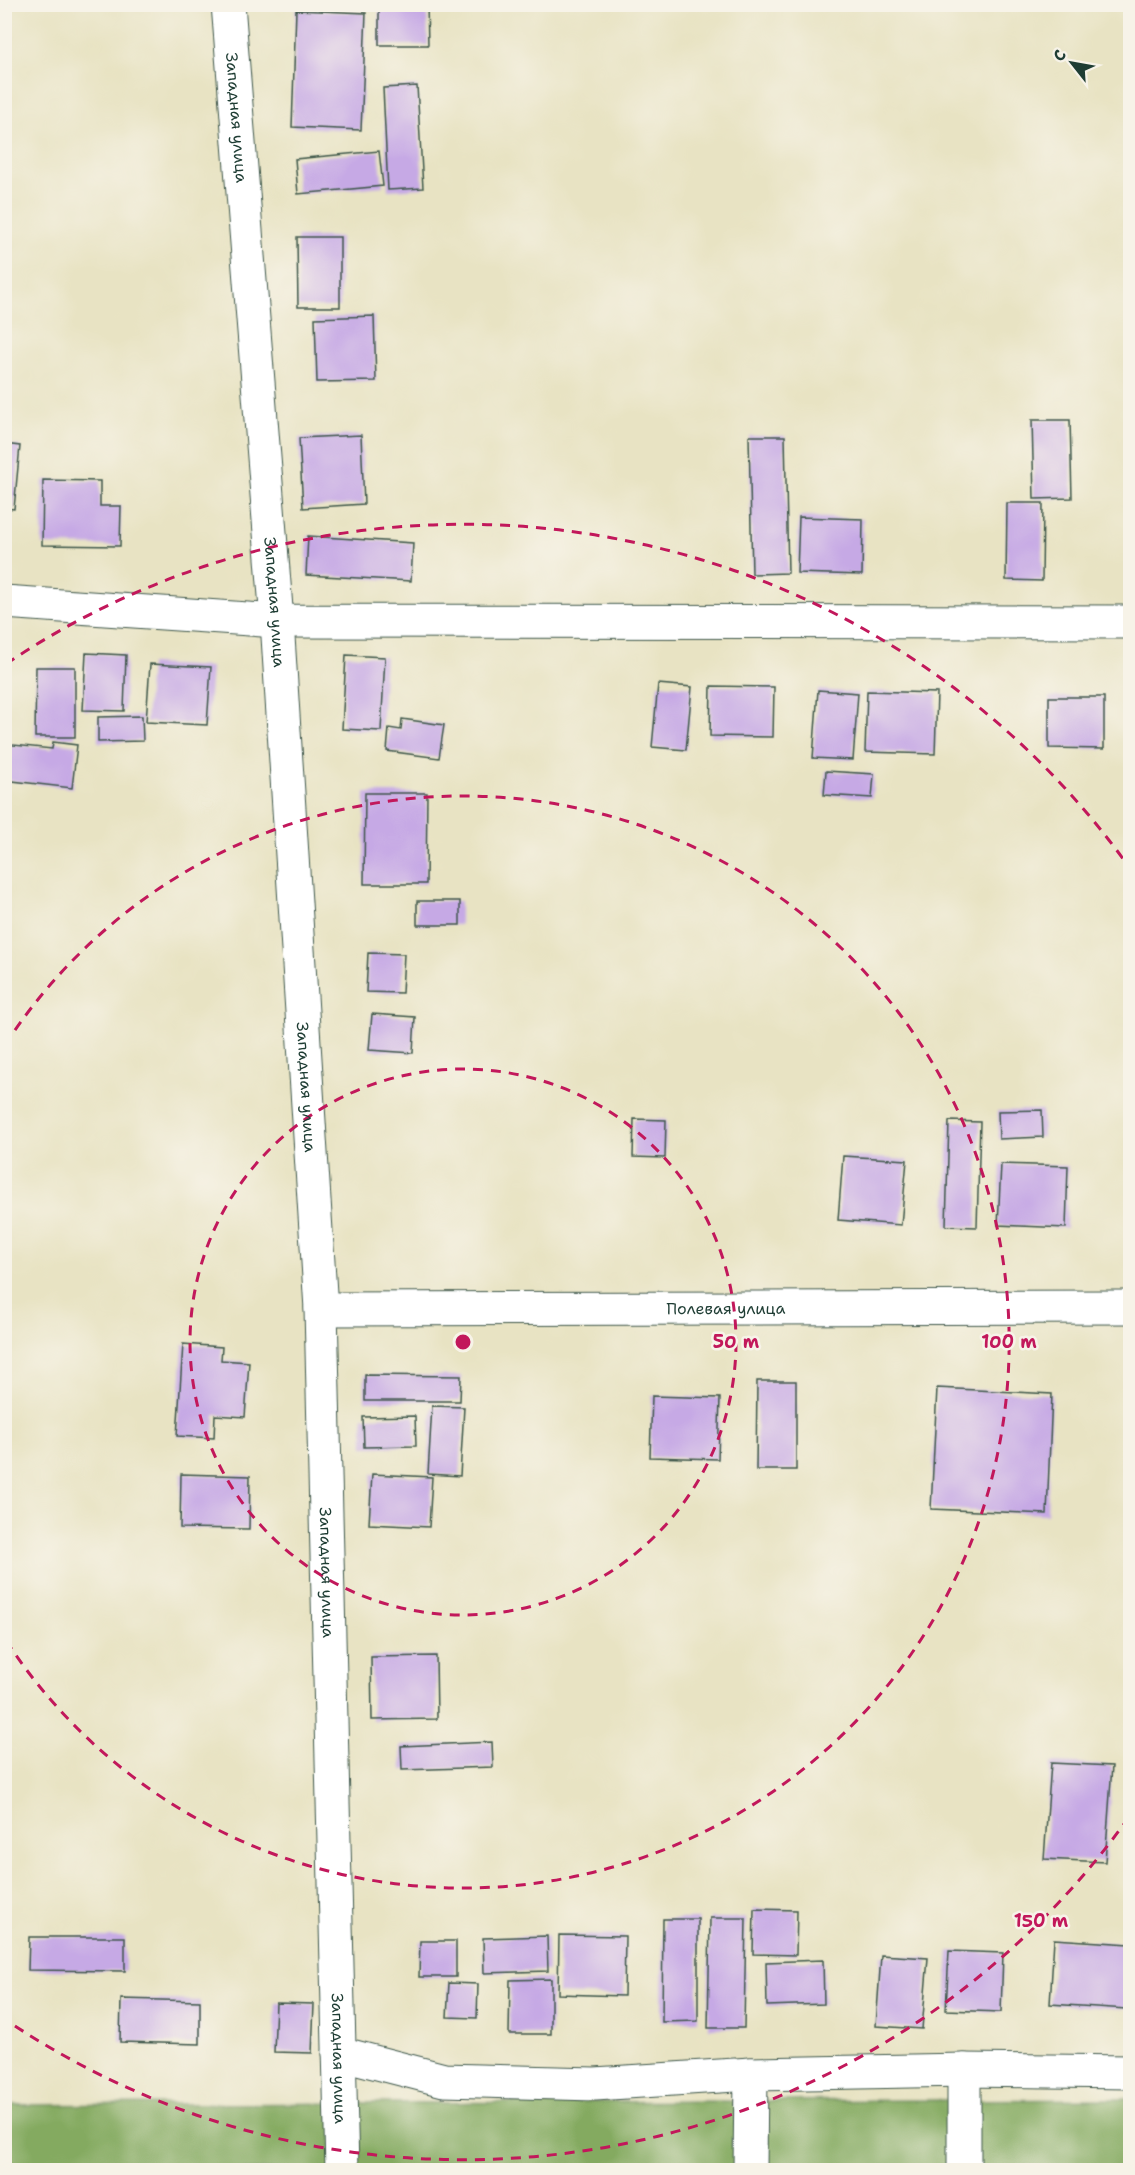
<svg xmlns="http://www.w3.org/2000/svg" width="1135" height="2175" font-family="'Shantell Sans',sans-serif">
  <style>
    .forest { fill: #84aa60; stroke: #52744a; stroke-width: 1.5 }
    .building { fill: #c6a9e5 }
    .lines { fill: none; stroke-linecap: round; stroke-linejoin: round }
    .minor-casing { stroke: #3d5649; stroke-width: 35 }
    .minor { stroke: #fff; stroke-width: 33 }
    .ring { fill: none; stroke: #c2185b; stroke-width: 3; stroke-dasharray: 10 8 }
    .labels { text-anchor: middle; dominant-baseline: central; stroke-width: 5; stroke-linejoin: round; paint-order: stroke }
    .street-label { font-size: 16px; fill: #1f3d34; stroke: #f7f3e8 }
    .centre { fill: #c2185b; stroke: #f7f3e8; stroke-width: 3 }
    .ring-label { font-size: 18px; text-anchor: middle; font-weight: bold; fill: #c2185b; stroke: #f7f3e8; stroke-width: 5; stroke-linejoin: round; paint-order: stroke }
  </style>
  <rect width="100%" height="100%" fill="#f7f3e8"/>
  <filter id="ink" filterUnits="userSpaceOnUse"><feTurbulence type="fractalNoise" baseFrequency=".0167" numOctaves="2"/><feDisplacementMap in="SourceGraphic" scale="12" xChannelSelector="R" yChannelSelector="G"/><feConvolveMatrix kernelMatrix="1 2 1 2 8 2 1 2 1" color-interpolation-filters="sRGB"/></filter>
  <filter id="wash" filterUnits="userSpaceOnUse"><feTurbulence type="fractalNoise" baseFrequency=".008" numOctaves="4" result="noise"/><feDisplacementMap in="SourceGraphic" scale="24" xChannelSelector="R" yChannelSelector="G"/><feGaussianBlur stdDeviation="1.35" result="paint"/><feColorMatrix in="noise" values="0 0 0 0 0 0 0 0 0 0 0 0 0 0 0 0 0 1.4 0 .05"/><feComposite in="paint" operator="in"/></filter>
  <g filter="url(#wash)">
    <rect width="100%" height="100%" fill="#e8e3c3"/>
    <path class="forest" d="M1130,2099V2170H5L4,2105Z"/>
    <g id="blocks">
      <path class="building" d="M379,4H427L428,45H379Z
        M296,10L366,13L361,130L292,127Z
        M417,86L423,188L388,190L383,88Z
        M379,151L383,186L298,194L295,159Z
        M297,237H340V307H298Z
        M374,316L376,381L317,382L315,318Z
        M1032,420H1070L1072,498L1034,499Z
        M361,435L364,504L303,508L299,438Z
        M749,436H785L788,573L752,574Z
        M4,444L20,446L14,509L4,508Z
        M43,480L100,481V506H121L120,546L42,545Z
        M1007,503H1043L1042,581L1006,580Z
        M799,517L863,519L862,575L797,573Z
        M308,536L413,543L411,581L306,575Z
        M86,653L126,655L124,711L83,710Z
        M346,655L385,657L381,731L342,729Z
        M150,664L211,667L207,725L146,722Z
        M36,667H75V737H35Z
        M658,684L692,687L686,750L652,747Z
        M711,686L774,687L773,737L710,736Z
        M818,690L858,693L853,760L813,758Z
        M867,691L937,693L935,754L865,752Z
        M1049,697H1104V749L1049,748Z
        M142,716L143,741L98,742V717Z
        M402,719L444,725L439,758L387,751L389,728L401,730Z
        M53,742L77,745L72,788L4,780V744L52,749Z
        M826,771L874,774L872,798L824,795Z
        M365,793H427L426,884H364Z
        M417,901H460V925H417Z
        M368,953L404,954L402,993L366,992Z
        M372,1014L415,1017L413,1053L369,1050Z
        M1042,1110L1043,1137L999,1139L998,1111Z
        M634,1119L666,1120L665,1158L633,1157Z
        M949,1121L980,1122L977,1227L946,1226Z
        M843,1156L907,1160L901,1225L838,1220Z
        M1001,1164L1068,1166L1066,1228L998,1225Z
        M183,1344L222,1347L221,1360L249,1362L245,1417L215,1415L214,1438L177,1436Z
        M365,1375L461,1376L460,1401H365Z
        M757,1381H796V1470H756Z
        M937,1388L1052,1394L1047,1514L931,1509Z
        M652,1396L720,1398L718,1459L650,1457Z
        M432,1406L464,1407L460,1476L428,1474Z
        M415,1416L416,1446L364,1447L363,1417Z
        M181,1474L250,1476L249,1529L180,1528Z
        M372,1474L432,1477L429,1527L369,1524Z
        M436,1656L437,1719L372,1720L371,1657Z
        M492,1742L493,1767L402,1770L401,1746Z
        M1051,1763L1112,1766L1105,1862L1044,1859Z
        M754,1909L797,1910L796,1955L753,1954Z
        M710,1918H746L744,2028H708Z
        M663,1919H698V2021L662,2022Z
        M559,1935L625,1936L624,1996L558,1994Z
        M547,1936L548,1971L484,1973L483,1938Z
        M29,1937H125V1971L28,1970Z
        M1054,1939L1130,1944L1127,2009L1050,2004Z
        M420,1941H456V1977H419Z
        M949,1951L1003,1953L1001,2012L946,2010Z
        M881,1955L928,1958L922,2029L876,2026Z
        M823,1960L824,2004L767,2006L766,1962Z
        M551,1979V2034H509L510,1980Z
        M449,1983L478,1984L477,2018L447,2017Z
        M121,1999L200,2001V2044L120,2042Z
        M276,2003L314,2004L312,2053L274,2052Z"/>
    </g>
  </g>
  <g filter="url(#ink)">
    <use href="#blocks" fill-opacity="0" stroke="#3d5649" stroke-width="1.5"/>
    <g class="lines">
      <g class="minor-casing">
        <g id="minor">
          <path id="s1" d="M228,4L277,621L321,1309L342,2170"/>
          <path d="M4,602L277,621L1130,622"/>
          <path id="s2" d="M321,1309L1130,1307"/>
          <path d="M339,2053L444,2080L595,2084L751,2074L964,2070L1130,2072"/>
          <path d="M964,2070V2170"/>
          <path d="M750,2170L751,2074"/>
        </g>
      </g>
      <use href="#minor" class="minor"/>
    </g>
  </g>
  <g class="ring">
    <circle cx="463" cy="1342" r="273"/>
    <path d="M5 1045A546 546 0 1 1 5 1639"/>
    <path d="M1129 1817A818 818 0 0 1 6 2020M6 664A818 818 0 0 1 1129 867"/>
  </g>
  <g class="labels">
    <g class="street-label">
      <text stroke="none"><textPath href="#s1" startOffset="114">Западная улица</textPath></text>
      <text stroke="none"><textPath href="#s1" startOffset="600">Западная улица</textPath></text>
      <text stroke="none"><textPath href="#s1" startOffset="1086">Западная улица</textPath></text>
      <text stroke="none"><textPath href="#s2" startOffset="405">Полевая улица</textPath></text>
      <text stroke="none"><textPath href="#s1" startOffset="1572">Западная улица</textPath></text>
      <text stroke="none"><textPath href="#s1" startOffset="2058">Западная улица</textPath></text>
    </g>
  </g>
  <circle cx="463" cy="1342" r="9" class="centre"/>
  <g class="ring-label">
    <text x="736" y="1348">50 m</text>
    <text x="1009" y="1348">100 m</text>
    <text x="1041" y="1927">150 m</text>
  </g>
  <rect width="1135" height="2175" fill="none" stroke="#f7f3e8" stroke-width="24"/>
  <g transform="translate(1072 63) rotate(301)" stroke="#f7f3e8" stroke-width="4.5" paint-order="stroke">
  <path d="M0-4.5L10 22L0 15L-10 22Z" fill="#1f3d34"/>
  <text y="-9" font-size="16" font-weight="bold" text-anchor="middle" fill="#1f3d34">С</text>
  </g>
</svg>
